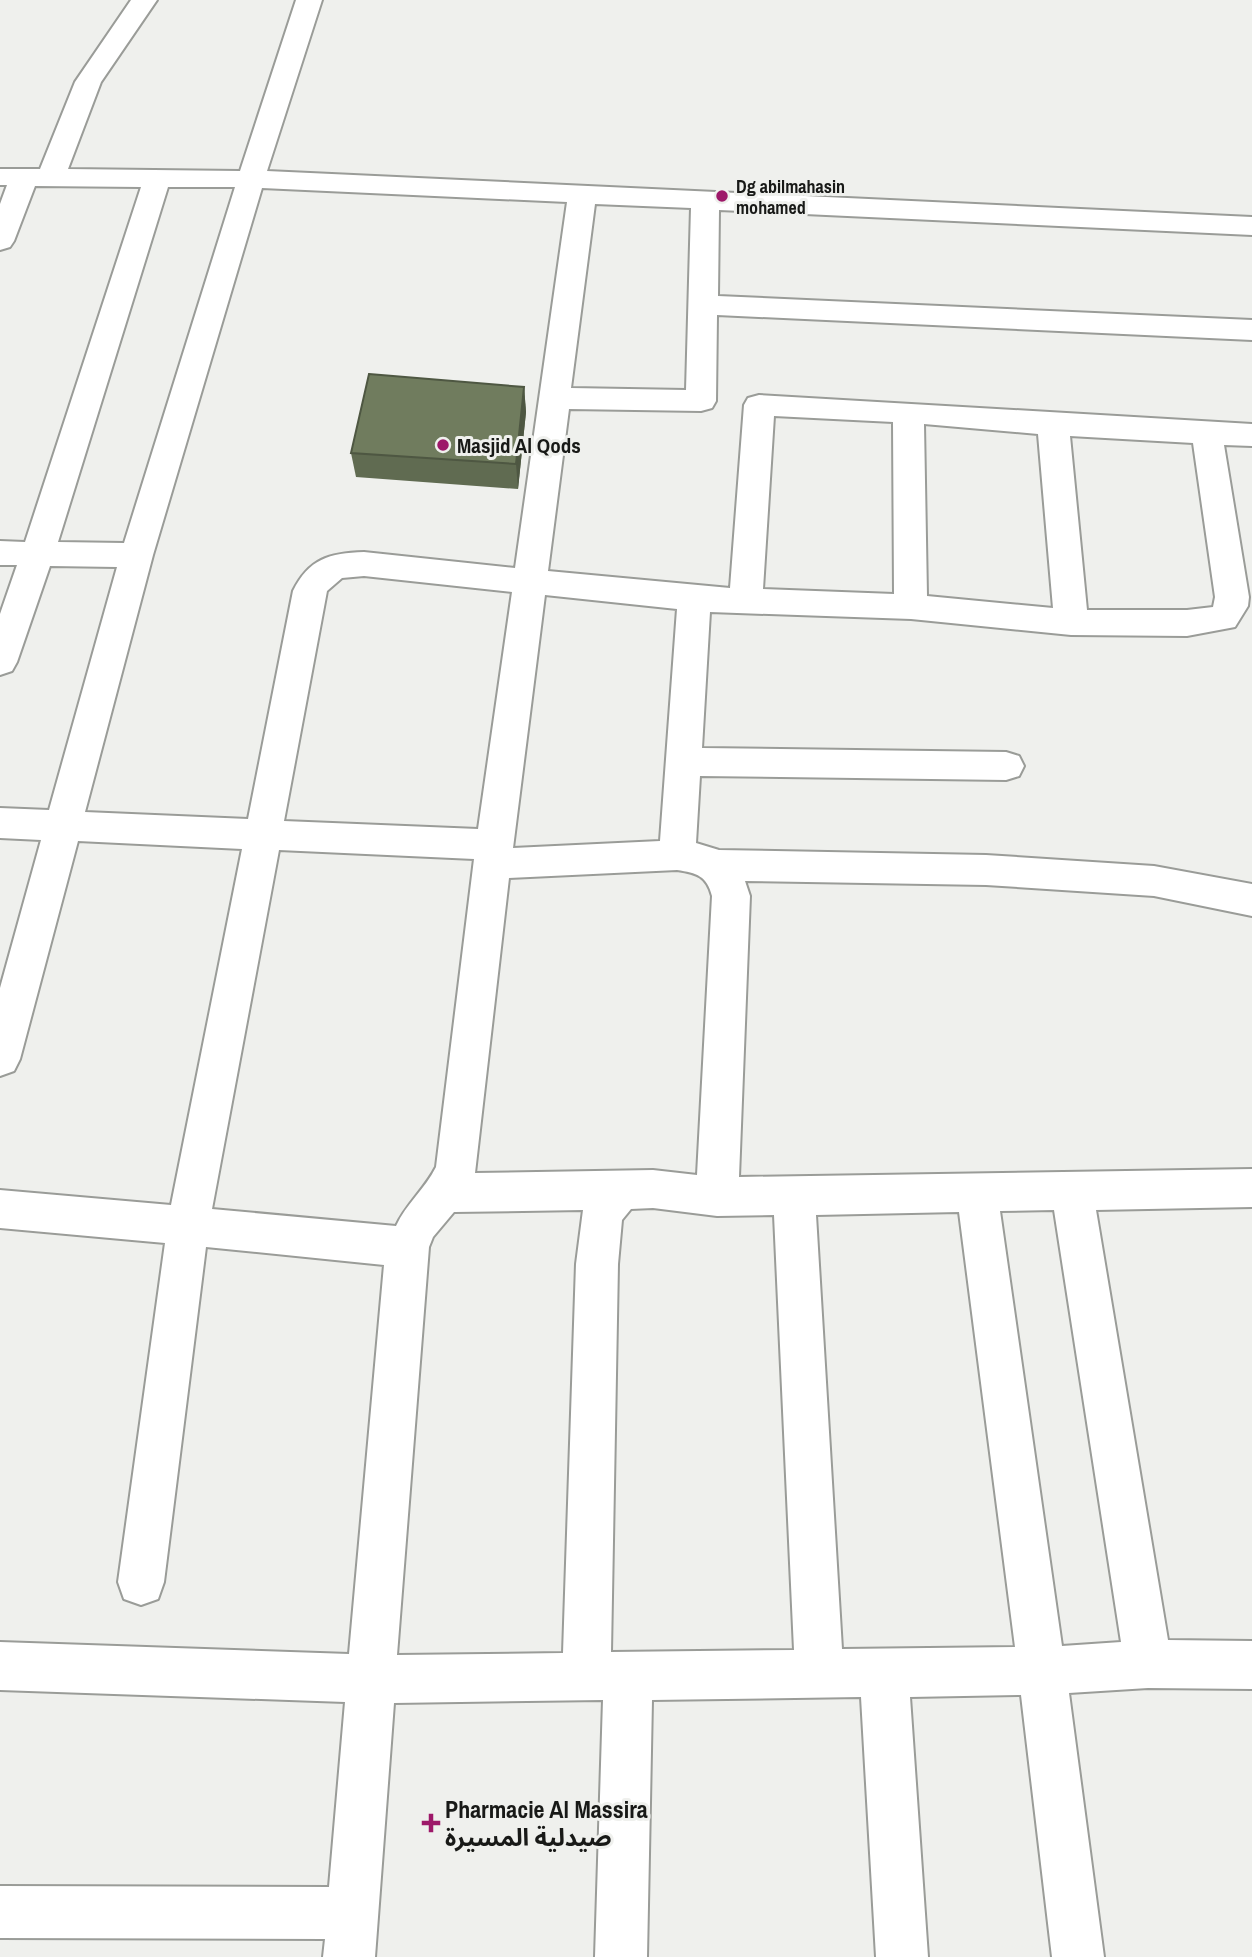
<svg xmlns="http://www.w3.org/2000/svg" width="1252" height="1957" font-family="'Archivo Narrow','Noto Sans Arabic',sans-serif">
  <style>
    .lines { fill: none; stroke-linecap: round; stroke-linejoin: round }
    .minor-casing { stroke: #9a9c98; stroke-width: 4 }
    .minor { fill: #fff; fill-rule: evenodd }
    .wall { fill: #606b51 }
    .shaded-wall { fill: #4e5742 }
    .building { fill: #707c5e; stroke: #4e5742; stroke-width: 2 }
    .poi-dot { fill: #9d1869; stroke: #eff0ed; stroke-width: 2.5 }
    .labels { text-anchor: middle; dominant-baseline: central; stroke-width: 6; stroke-linejoin: round; paint-order: stroke }
    .far-poi-label { font-size: 18px; font-weight: bold; fill: #181917; stroke: #eff0ed; text-anchor: start }
    .poi-label { font-size: 21px; font-weight: bold; fill: #181917; stroke: #eff0ed; text-anchor: start }
    .near-poi-label { font-size: 24px; font-weight: bold; fill: #181917; stroke: #eff0ed; text-anchor: start }
  </style>
  <rect width="100%" height="100%" fill="#eff0ed"/>
  <g class="lines">
    <g class="minor-casing">
      <path id="minor" d="M131,0H157L101,82L68,169L240,171L296,0H322L267,171L1252,217V235L719,210L718,296L1252,320V340L717,315L716,401L712,408L701,411L569,409L548,571L730,588L744,405L748,398L759,395L1252,424V446L1224,445L1249,597L1248,606L1235,627L1187,636L1071,635L911,619L710,612L702,748L1006,752L1019,756L1024,766L1019,776L1006,780L700,776L696,843L719,850L986,855L1154,866L1252,884V916L1154,896L986,885L745,881L750,896L739,1177L1252,1169V1207L1096,1210L1168,1640L1252,1641V1689L1148,1688L1069,1693L1104,1957H1052L1021,1695L910,1697L928,1957H876L861,1697L652,1700L647,1957H595L603,1700L394,1703L375,1957H323L325,1939L0,1938V1886L329,1887L345,1702L0,1690V1642L349,1654L384,1265L206,1247L164,1582L158,1599L141,1605L124,1599L118,1582L165,1243L0,1228V1190L171,1205L242,849L78,841L20,1059L14,1071L0,1076V988L41,840L0,838V808L49,810L117,567L50,566L17,662L12,671L0,675V614L17,565H0V541L25,542L141,187L35,186L14,241L10,247L0,250V204L7,185H0V169H40L75,82ZM168,187H235L124,543L58,542ZM262,188L567,202L515,568L364,552C329,553 309,559 293,591L248,819L85,812L153,555ZM595,204L691,208L686,390L571,388ZM774,416L893,422L894,594L763,589ZM924,424L1038,434L1053,608L927,596ZM1070,436L1193,443L1215,597L1213,607L1187,610H1087ZM364,576L512,592L478,829L284,821L327,591L342,578ZM545,595L677,609L660,841L513,848ZM279,850L474,859L436,1167C425,1189 406,1204 396,1226L212,1209ZM677,870C697,873 707,876 712,896L697,1175L653,1170L475,1173L509,878ZM653,1208L717,1216L774,1215L794,1650L611,1652L618,1264L622,1220L631,1209ZM583,1210L576,1264L563,1653L397,1655L429,1247L433,1237L454,1212ZM1054,1210L1121,1642L1062,1646L1000,1211ZM959,1212L1015,1647L842,1649L816,1215Z"/>
    </g>
    <use href="#minor" class="minor"/>
  </g>
  <path class="wall" d="M524,387L526,412L518,489L356,477L351,453Z"/>
  <path class="shaded-wall" d="M524,387L526,412L518,489L516,464Z"/>
  <path class="building" d="M369,374L524,387L516,464L351,453Z"/>
  <g class="poi-dot">
    <circle cx="722" cy="196" r="7"/>
    <circle cx="443" cy="445" r="7"/>
    <path d="M427.5 1812.5h7v7h7v7h-7v7h-7v-7h-7v-7h7z"/>
  </g>
  <g class="labels">
    <g class="far-poi-label">
      <text x="736" y="186">Dg abilmahasin<tspan x="736" dy="21">mohamed</tspan></text>
    </g>
    <g class="poi-label">
      <text x="457" y="445">Masjid Al Qods</text>
    </g>
    <g class="near-poi-label">
      <text x="445" y="1809">Pharmacie Al Massira<tspan x="445" dy="28">صيدلية المسيرة</tspan></text>
    </g>
  </g>
</svg>
